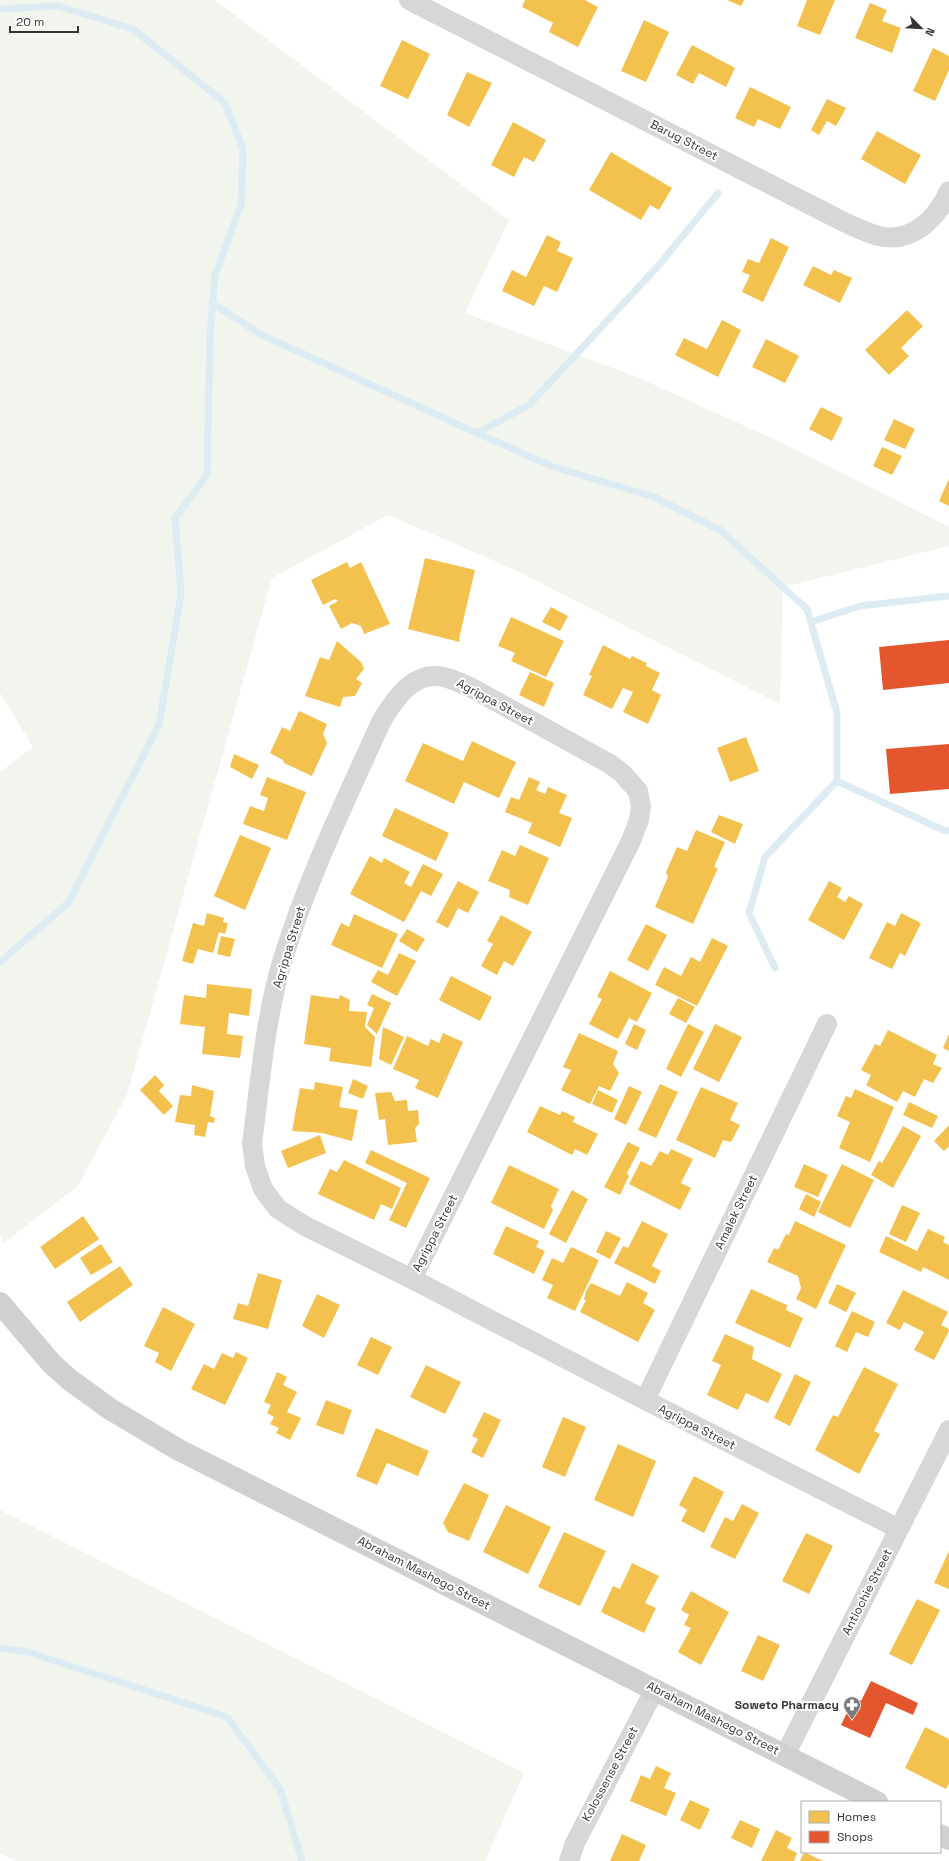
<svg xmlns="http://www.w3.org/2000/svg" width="949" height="1861" font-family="'Space Grotesk',sans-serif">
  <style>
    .green { fill: #f1f5ed }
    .homes { fill: #f2c14e }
    .shops { fill: #e4572e }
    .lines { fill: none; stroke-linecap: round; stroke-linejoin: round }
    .stream { stroke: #ddebf3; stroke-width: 7 }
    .street { stroke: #d7d7d7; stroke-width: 20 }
    .secondary { stroke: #d0d0d0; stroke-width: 22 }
    .labels { text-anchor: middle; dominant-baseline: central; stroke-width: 4; stroke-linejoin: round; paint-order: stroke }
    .street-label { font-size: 12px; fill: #333; stroke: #fff }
    .poi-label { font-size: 12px; font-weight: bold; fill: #333; stroke: #fff; text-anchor: end }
  </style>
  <rect width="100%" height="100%" fill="#fff"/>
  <path class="green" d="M0,0H215L509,220L465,313L637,377L789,446L949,527V546L783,587L780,704L513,569L388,515L272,578L127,1095L78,1186L4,1243L0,1236V772L33,747L0,693Z
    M0,1510L524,1773L485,1861H15L0,1853Z"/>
  <path class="homes" d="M525,0H585L598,7L578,47L549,32L553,23L522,7Z
    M727,0H744L741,6Z
    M807,0H835L820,35L797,26Z
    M870,3L887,10L882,21L901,28L892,53L855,38Z
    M644,20L669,32L646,82L621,71Z
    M402,40L430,54L408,99L380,86Z
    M692,45L735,68L726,87L699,73L693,84L676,75Z
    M933,48L949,56V70L935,101L913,91Z
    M467,72L492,83L469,127L447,115Z
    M750,87L791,107L780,129L758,119L754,127L735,118Z
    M827,99L846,108L836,126L827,121L819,135L811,130Z
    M513,122L546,140L534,162L524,157L514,177L491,165Z
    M877,131L921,155L905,184L861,159Z
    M611,152L672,188L659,210L650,205L641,220L589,190Z
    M547,235L561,242L557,251L573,258L557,292L544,286L534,306L502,291L512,270L526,277Z
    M771,238L789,247L763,302L742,292L750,275L742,272L748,259L759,263Z
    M813,266L831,275L834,270L852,278L840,303L803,285Z
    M907,310L923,326L901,348L909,356L889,375L865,350Z
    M722,320L741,330L718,377L675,355L684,338L707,349Z
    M766,339L799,356L785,383L752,367Z
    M821,407L843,418L832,441L809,429Z
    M894,419L915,429L905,449L884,440Z
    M882,447L902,456L892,475L873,466Z
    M949,479V506L939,501Z
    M425,558L475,570L459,639L460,642L408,629Z
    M347,562L350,568L361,562L390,624L364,634L361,626L352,623L341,629L329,606L338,601L335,599L323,605L311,580Z
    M551,607L568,616L560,631L542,622Z
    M511,617L564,641L546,677L511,661L515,653L498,646Z
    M337,641L361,662L364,669L356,679L362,683L355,696L343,697L340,707L305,696L320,657L329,660Z
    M603,645L630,659L632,656L647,663L646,666L660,673L652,690L661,695L648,724L623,712L633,692L623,688L612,709L583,695L592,676L589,675Z
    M530,672L554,683L544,707L519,695Z
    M299,711L327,724L323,734L327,743L312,776L284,763L283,760L270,753L282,727L290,731Z
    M746,737L759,771L730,782L717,748Z
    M472,741L516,762L499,798L464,782L454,804L405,781L423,743L463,761Z
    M234,754L259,765L252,779L230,767Z
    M267,777L306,792L287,840L243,824L250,806L264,811L268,798L260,795Z
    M529,777L540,782L536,790L545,794L548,787L567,795L559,813L572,818L560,847L528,833L532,823L505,812L511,797L519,800Z
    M395,808L449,833L436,861L382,836Z
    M719,815L743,824L735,844L711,832Z
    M696,830L725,842L714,867L718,868L693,924L655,907L668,877L666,872L677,847L687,851Z
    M240,835L271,848L245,910L214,896Z
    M520,845L549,858L528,905L509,897L510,890L488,881L502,850L515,856Z
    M370,856L382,863L384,858L410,872L404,883L411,887L423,864L443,874L431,896L421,891L404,922L350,894Z
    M458,881L479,892L468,913L458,908L448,928L436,922Z
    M829,881L842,888L837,897L845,902L849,896L863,904L844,940L808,920Z
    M207,913L224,918L223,922L228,923L225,934L219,932L213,953L198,949L193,964L182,961L193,923L204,926Z
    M901,913L921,923L905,956L900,953L892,969L869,958L887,922L895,926Z
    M354,914L398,934L382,968L331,945L341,923L349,927Z
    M501,915L532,932L513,966L504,961L497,975L481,966L493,944L487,941Z
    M646,924L667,935L648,971L627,960Z
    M407,929L425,939L417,952L399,941Z
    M221,936L235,939L230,957L217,954Z
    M712,938L728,946L697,1006L655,985L664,967L681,976L691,957L700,962Z
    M399,953L416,961L397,996L371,982L378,970L388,975Z
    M610,971L652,993L637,1022L629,1018L618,1039L589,1024L602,999L597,997Z
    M451,976L492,997L480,1021L439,1000Z
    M207,984L252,989L249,1016L229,1013L227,1034L243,1036L240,1058L202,1054L205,1027L180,1024L184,995L206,998Z
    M372,994L391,1003L377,1034L367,1025L374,1008L367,1005Z
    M311,995L339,999L340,995L350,1000L349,1011L367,1012L365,1027L375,1037L371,1067L329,1061L331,1048L304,1044Z
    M678,998L695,1007L686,1023L669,1014Z
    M634,1024L646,1030L637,1050L625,1044Z
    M688,1024L704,1032L681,1077L666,1069Z
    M715,1024L742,1037L719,1082L693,1069Z
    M383,1027L404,1037L391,1065L379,1059Z
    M888,1030L937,1055L933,1064L942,1068L933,1083L924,1079L915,1097L903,1091L897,1102L866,1085L871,1075L861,1070L875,1044L880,1046Z
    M443,1033L463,1042L438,1098L415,1088L419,1080L393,1069L407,1036L428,1046L431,1039L439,1043Z
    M579,1033L618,1051L613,1064L619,1073L610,1091L599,1086L590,1104L561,1090L571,1070L563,1067Z
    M949,1034V1051L943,1048Z
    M155,1075L164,1085L159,1091L173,1106L164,1115L140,1090Z
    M353,1079L368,1086L363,1099L348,1093Z
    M315,1082L343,1087L339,1107L358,1110L352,1141L322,1133L292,1131L300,1088L314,1090Z
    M660,1084L678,1092L656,1138L638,1130Z
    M192,1085L214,1091L210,1116L215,1118L214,1123L208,1122L205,1137L194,1135L195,1125L175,1122L180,1095L191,1096Z
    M629,1086L642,1092L626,1125L614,1119Z
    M701,1087L738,1103L730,1120L740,1125L731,1142L723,1140L715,1158L676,1140Z
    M855,1089L894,1107L870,1162L839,1148L850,1122L837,1116L846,1096L851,1098Z
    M598,1090L618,1100L612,1113L592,1104Z
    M391,1092L395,1101L407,1100L408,1111L418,1110L419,1124L415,1128L417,1142L388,1145L385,1119L379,1120L375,1093Z
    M909,1102L938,1116L932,1128L903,1115Z
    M540,1106L560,1115L562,1111L575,1117L573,1122L598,1134L587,1155L575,1149L572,1155L527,1132Z
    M949,1125V1146L944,1151L934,1141Z
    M903,1126L921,1136L893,1188L871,1175L879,1161L882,1163Z
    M320,1135L326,1153L288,1168L281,1151Z
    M628,1142L640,1148L627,1173L629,1176L620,1195L604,1187Z
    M671,1149L693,1159L681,1183L691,1188L680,1210L629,1184L641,1161L651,1166L660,1151L668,1155Z
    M371,1150L430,1178L406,1228L389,1220L407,1183L365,1163Z
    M344,1160L401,1188L392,1209L381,1204L374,1220L318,1194L330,1169L337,1172Z
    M804,1164L828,1175L818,1197L794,1187Z
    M842,1164L874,1180L850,1228L818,1212Z
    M509,1165L559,1189L551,1206L553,1210L544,1229L491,1203Z
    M572,1190L588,1199L566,1243L549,1234Z
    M806,1194L821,1202L814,1217L799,1209Z
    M902,1205L920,1213L906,1242L889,1234Z
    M83,1216L99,1239L55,1269L40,1247Z
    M642,1221L668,1234L652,1266L661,1271L655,1284L614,1263L623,1246L628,1248Z
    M795,1221L846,1245L816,1309L796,1299L801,1288L798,1276L767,1262L774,1248L778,1250L786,1234L789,1235Z
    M506,1226L539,1241L536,1247L545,1251L534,1274L493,1254Z
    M928,1229L945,1237L943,1242L949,1245V1280L923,1267L921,1272L879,1252L886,1236L917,1251Z
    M606,1231L621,1238L610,1259L596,1252Z
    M101,1244L113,1262L91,1275L80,1258Z
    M571,1247L599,1260L575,1311L547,1298L553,1285L542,1280L552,1258L563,1263Z
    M120,1266L133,1285L80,1322L67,1302Z
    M258,1273L282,1280L268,1329L233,1319L238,1303L248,1306Z
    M627,1282L648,1293L643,1303L655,1310L638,1342L580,1312L586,1300H584L586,1291L591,1283L620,1296Z
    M837,1284L856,1293L846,1312L828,1303Z
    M751,1289L787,1305L786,1310L803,1318L790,1348L735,1323Z
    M903,1290L948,1312L941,1325L949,1329V1331L934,1360L914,1350L924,1332L904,1322L900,1330L886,1323Z
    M317,1294L340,1305L324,1338L302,1326Z
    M163,1307L195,1324L171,1371L155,1362L159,1353L144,1346Z
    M852,1311L875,1322L868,1337L856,1332L847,1352L835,1346Z
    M725,1334L754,1347L752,1359L782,1374L768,1403L746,1393L738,1410L707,1395L721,1365L712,1361Z
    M371,1337L392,1347L378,1375L357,1365Z
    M236,1352L248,1358L225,1405L191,1389L204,1364L214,1369L222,1353L233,1358Z
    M426,1365L461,1382L445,1414L410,1397Z
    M864,1367L898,1384L874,1431L880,1434L859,1474L815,1450L833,1415L838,1417Z
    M277,1372L287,1377L283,1385L297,1392L287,1412L301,1418L290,1440L276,1433L279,1428L270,1424L274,1417L267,1413L271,1405L264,1402Z
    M795,1374L811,1382L790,1426L774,1418Z
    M326,1400L352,1410L343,1435L316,1425Z
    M484,1412L501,1420L483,1458L471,1452L478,1439L472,1436Z
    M563,1417L586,1427L565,1477L542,1467Z
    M376,1428L429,1451L418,1476L387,1463L377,1485L356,1476Z
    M618,1444L656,1461L633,1517L594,1500Z
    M694,1476L724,1492L704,1533L681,1521L687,1510L679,1505Z
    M464,1483L489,1495L469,1541L448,1532L443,1523Z
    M742,1504L759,1513L735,1559L710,1547L725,1517L733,1521Z
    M506,1505L551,1527L528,1574L483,1552Z
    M564,1532L606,1551L580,1606L538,1587Z
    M806,1533L833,1546L809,1594L782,1581Z
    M949,1551V1589L934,1583Z
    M632,1563L659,1576L645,1603L656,1608L644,1633L601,1612L613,1586L620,1589Z
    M691,1591L729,1612L701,1665L678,1652L691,1628L684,1625L689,1615L681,1610Z
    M917,1599L940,1610L912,1665L889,1654Z
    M758,1635L780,1645L763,1681L741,1671Z
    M925,1727L949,1739V1784L946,1789L905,1768Z
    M656,1766L671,1773L664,1788L676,1793L666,1816L630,1801L641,1775L650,1779Z
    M690,1800L710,1809L700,1830L680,1820Z
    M740,1820L760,1829L752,1848L731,1838Z
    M776,1830L792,1838L787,1848L797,1853L794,1861H761Z
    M622,1834L646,1845L639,1861H610Z
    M804,1852L823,1861H800Z"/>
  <path class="shops" d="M949,640V683L883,690L879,647Z
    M949,744V789L890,794L886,749Z
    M871,1681L918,1703L913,1715L886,1703L870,1738L841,1725L854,1698L861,1701Z"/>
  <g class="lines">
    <path class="stream" d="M0,9L58,6L133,29L225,103L243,149L241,205L215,275L210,336L207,475L175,518L181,594L159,725L68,903L0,962
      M212,303L262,335L468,429L551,466L654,497L720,530L807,609L837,713V781L765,857L749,913L775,968
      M475,432L477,433L529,405L659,265L718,193
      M811,622L860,606L949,596
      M837,781L943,830L949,831
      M0,1648L28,1652L227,1717L280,1789L302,1861"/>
    <path class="street" d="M409,0L844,222C855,227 867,233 879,236C912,244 937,218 949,191
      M412,1279L631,841L639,820L641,806L638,791L622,773L610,764L470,687C462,684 455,680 447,678C415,668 395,698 381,722C346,800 307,879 282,962C265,1019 260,1084 252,1143L255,1166L263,1189L278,1209L305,1226L412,1279L645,1400L899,1529
      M645,1400L827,1024
      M785,1755L949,1430
      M569,1861L575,1843L655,1689"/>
    <path class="secondary" d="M0,1303L52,1364L70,1380L110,1409L179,1450L877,1802
      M940,1835L949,1839"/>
  </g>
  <defs>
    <g id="pharmacy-pin" transform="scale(0.9)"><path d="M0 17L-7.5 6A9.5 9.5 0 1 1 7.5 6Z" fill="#7a7a7a" stroke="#fff"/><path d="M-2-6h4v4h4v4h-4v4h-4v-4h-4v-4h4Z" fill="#fff"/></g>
  </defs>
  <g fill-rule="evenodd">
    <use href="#pharmacy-pin" x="852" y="1705"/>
  </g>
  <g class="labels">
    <g class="street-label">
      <text transform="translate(684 140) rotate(27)">Barug Street</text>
      <text transform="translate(495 702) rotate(28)">Agrippa Street</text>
      <text transform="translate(289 947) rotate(-73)">Agrippa Street</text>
      <text transform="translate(736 1212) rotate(-64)">Amalek Street</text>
      <text transform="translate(435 1233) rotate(-63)">Agrippa Street</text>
      <text transform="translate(697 1427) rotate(27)">Agrippa Street</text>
      <text transform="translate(424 1573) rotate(27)">Abraham Mashego Street</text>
      <text transform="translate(867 1592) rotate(-63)">Antiochie Street</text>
      <text transform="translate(713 1718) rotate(27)">Abraham Mashego Street</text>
      <text transform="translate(610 1774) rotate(-62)">Kolossense Street</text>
    </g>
    <g class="poi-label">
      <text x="839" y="1705">Soweto Pharmacy</text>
    </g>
  </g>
  <rect x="801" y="1801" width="140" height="52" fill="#ffffff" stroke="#adadad"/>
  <rect x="809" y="1811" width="20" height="12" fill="#f2c14e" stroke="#adadad"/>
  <text x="837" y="1821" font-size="12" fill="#333333">Homes</text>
  <rect x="809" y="1831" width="20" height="12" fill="#e4572e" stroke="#adadad"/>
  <text x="837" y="1841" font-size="12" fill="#333333">Shops</text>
  <g transform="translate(921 28) rotate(114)" stroke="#ffffff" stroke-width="3" paint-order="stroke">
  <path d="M0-3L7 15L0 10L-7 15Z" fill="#333333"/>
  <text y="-6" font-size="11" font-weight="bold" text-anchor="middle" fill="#333333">N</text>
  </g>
  <path d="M10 26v6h68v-6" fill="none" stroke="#333333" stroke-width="2"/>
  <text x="16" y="26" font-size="12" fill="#333333" stroke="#ffffff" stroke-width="3" paint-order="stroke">20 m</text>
</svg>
